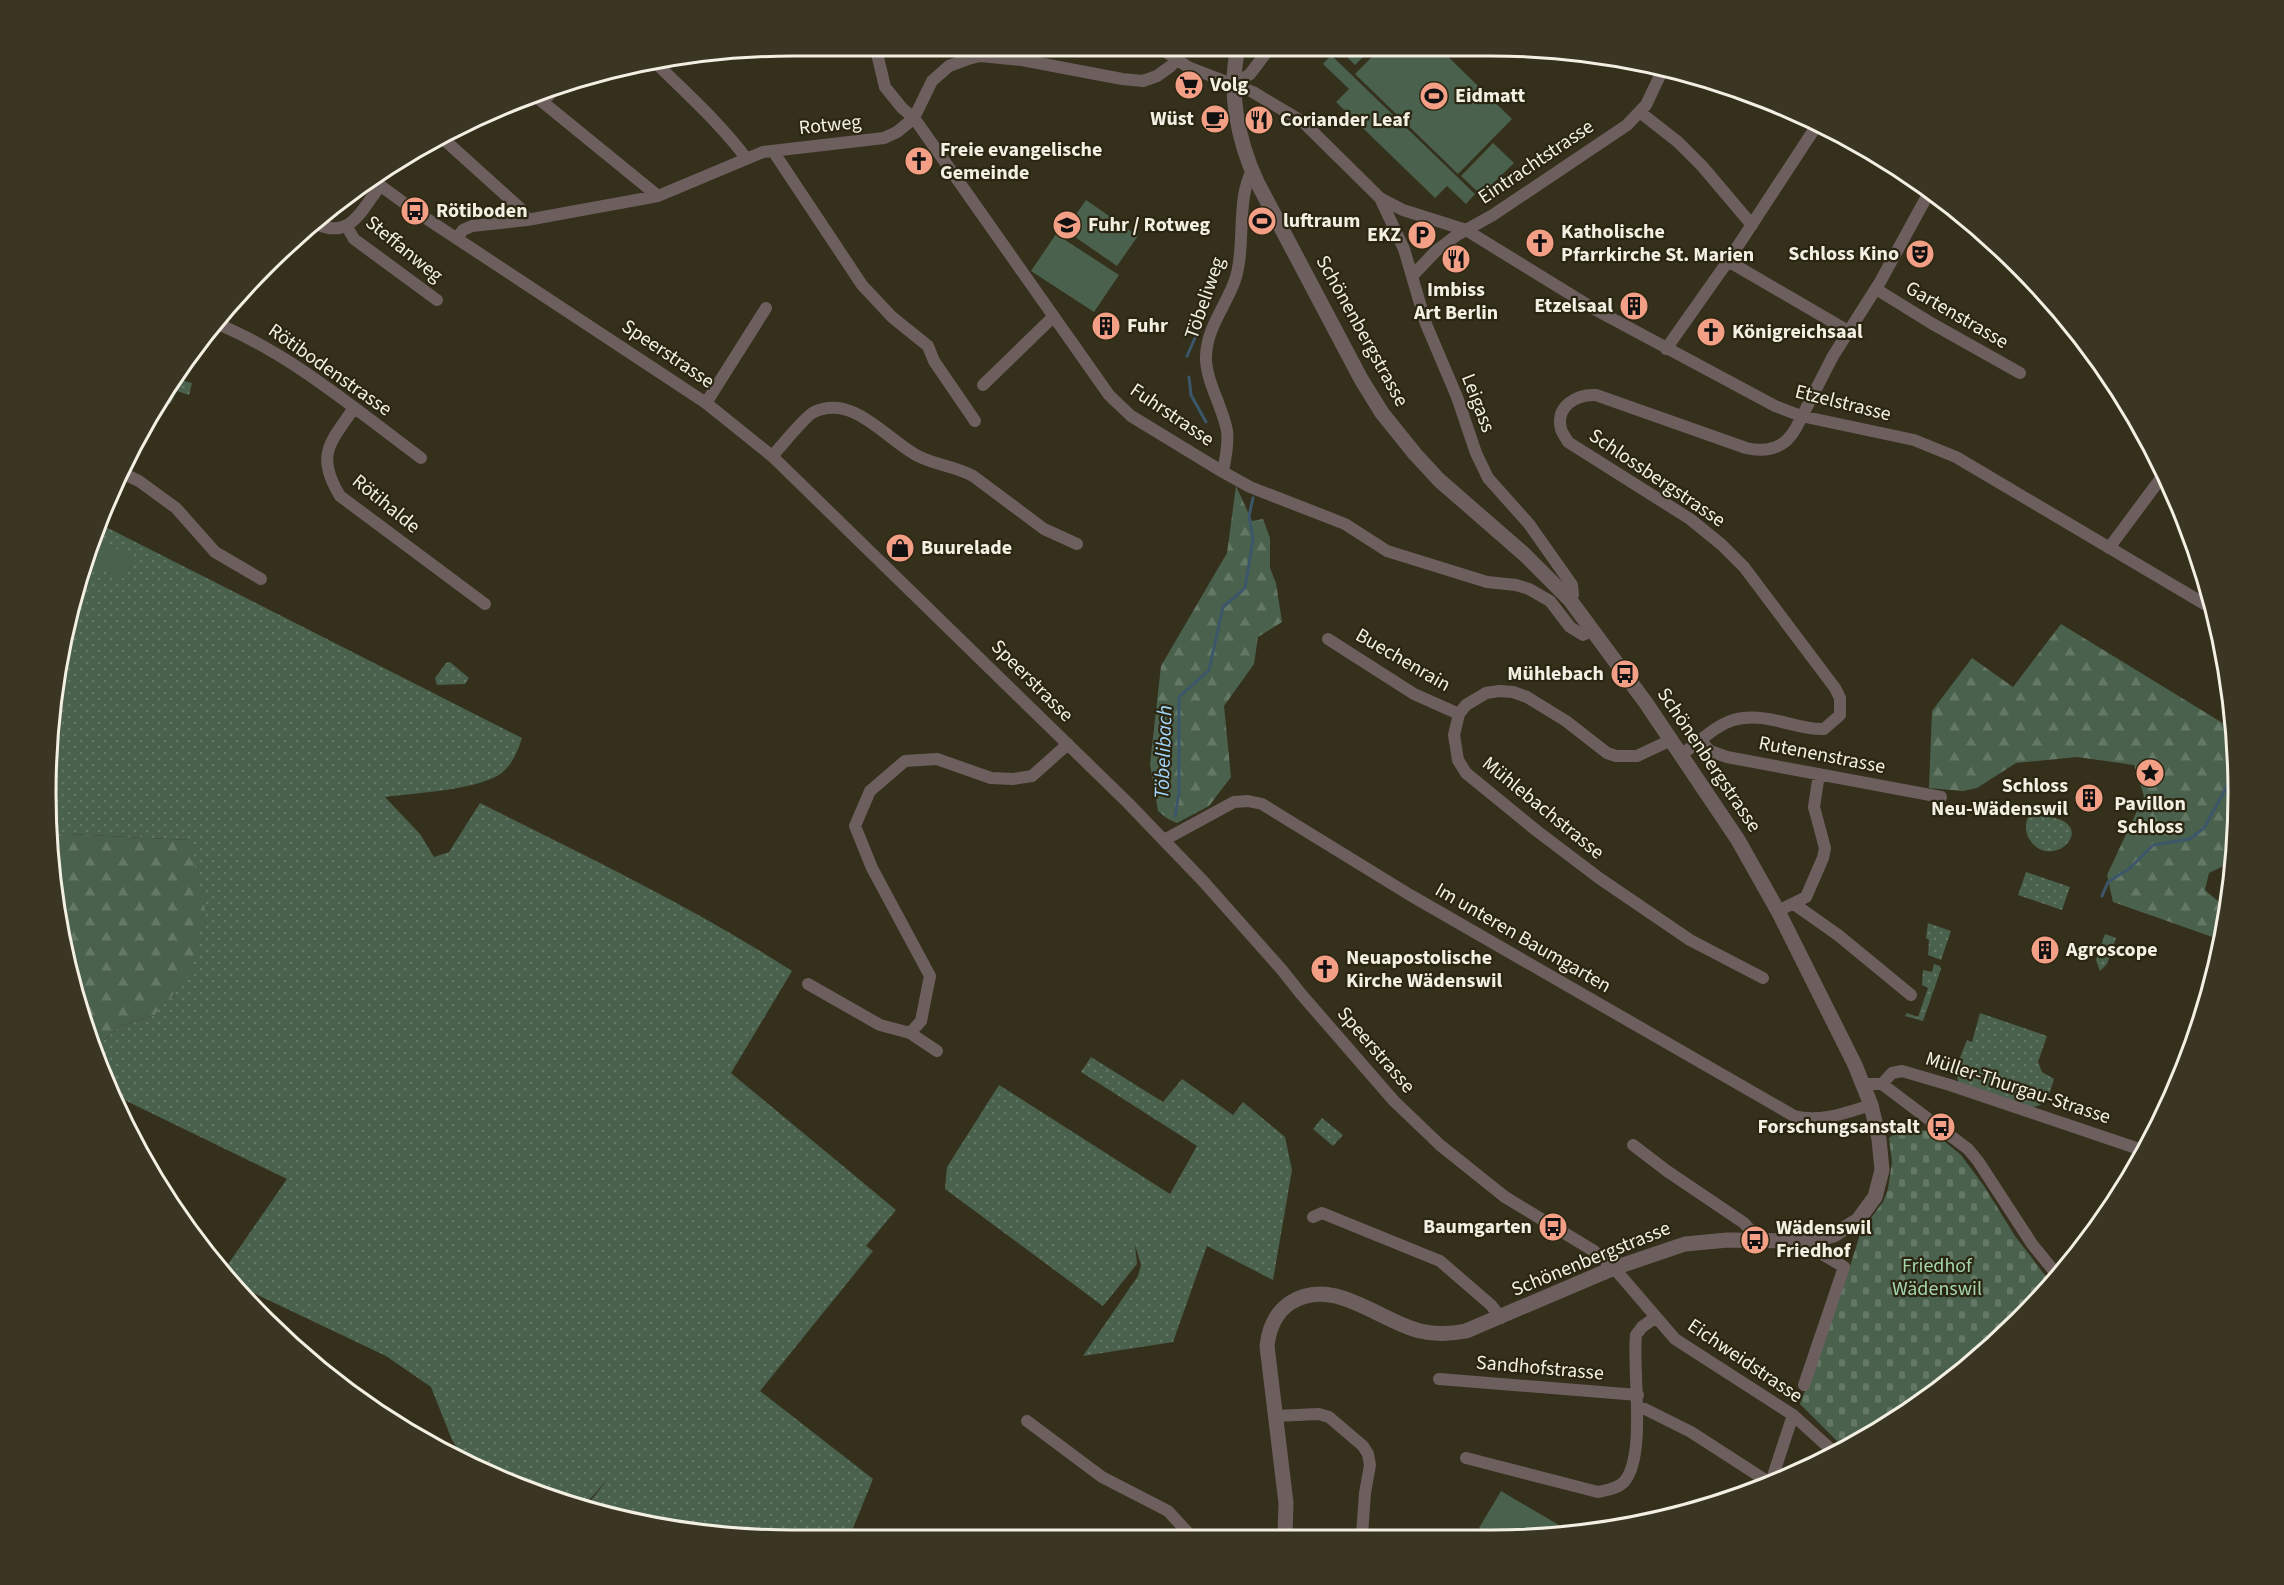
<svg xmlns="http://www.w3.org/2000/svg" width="2284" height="1585" font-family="'Source Sans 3',sans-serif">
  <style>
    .green { fill: url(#green-dots) }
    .forest { fill: url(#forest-firs) }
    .cemetery { fill: url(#cemetery-stones) }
    .pitch { fill: #49614d }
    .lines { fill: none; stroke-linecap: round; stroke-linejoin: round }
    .stream { stroke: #3c566a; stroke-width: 3 }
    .minor { stroke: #6e5f5f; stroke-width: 12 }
    .tertiary { stroke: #6e5f5f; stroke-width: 15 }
    .labels { text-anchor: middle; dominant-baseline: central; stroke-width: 4.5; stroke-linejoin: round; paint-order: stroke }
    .poi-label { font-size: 20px; font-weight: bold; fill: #f3f0e3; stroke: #2b2612; text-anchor: start }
    .street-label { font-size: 20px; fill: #f3f0e3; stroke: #2b2612 }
    .park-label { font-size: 20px; fill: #a4d5ad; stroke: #2b2612 }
    .water-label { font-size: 21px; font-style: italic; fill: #a3d6fd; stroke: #2b2612 }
    .rim { fill: none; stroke: #f3f0e3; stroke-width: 3 }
  </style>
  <defs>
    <pattern id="green-dots" width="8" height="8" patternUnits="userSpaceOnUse" patternTransform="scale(1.5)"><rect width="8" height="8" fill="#49614d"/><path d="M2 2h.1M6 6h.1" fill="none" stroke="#647866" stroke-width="1.8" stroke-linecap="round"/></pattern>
    <pattern id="forest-firs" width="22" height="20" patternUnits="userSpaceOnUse" patternTransform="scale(1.5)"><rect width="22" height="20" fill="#49614d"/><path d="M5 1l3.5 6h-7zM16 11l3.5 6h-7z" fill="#647866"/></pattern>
    <pattern id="cemetery-stones" width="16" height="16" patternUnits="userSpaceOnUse" patternTransform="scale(1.5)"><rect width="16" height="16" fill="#49614d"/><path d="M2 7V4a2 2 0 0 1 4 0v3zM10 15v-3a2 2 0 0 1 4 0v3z" fill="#647866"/></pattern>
  </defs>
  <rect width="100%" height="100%" fill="#35301c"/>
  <path class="green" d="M171,378L192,383L189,395L177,391L171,403L155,411L154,409Z
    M98,523L522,738C518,750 513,763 504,771C484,790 413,793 385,797L420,834L434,857L449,852L480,803C586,856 693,907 792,971L731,1073L896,1210L866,1246L873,1251L760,1391L873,1479L849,1538H744L599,1515L584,1509L608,1479L582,1508L468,1465L452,1440L431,1387L386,1356L228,1281L222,1273L287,1179L112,1094L96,1046L121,1026L154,1015L189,840L47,833L51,695Z
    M450,662L469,678L465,684L437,685L435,678L446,663Z
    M2033,816C2109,815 2054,876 2030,840C2025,834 2025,824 2028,817Z
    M2026,872L2070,887L2062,910L2018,895Z
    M1928,923L1951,931L1941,960L1928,955L1929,940L1926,938Z
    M2105,934L2116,938L2107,964L2100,971L2096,960Z
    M1934,964L1940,966L1941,969L1923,1021L1905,1016L1907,1013L1918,1017L1928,988L1922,985L1923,970L1932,972Z
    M1980,1013L2047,1036L2038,1062L2042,1072L2054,1079C2050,1091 2048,1104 2034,1107L1959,1083C1953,1070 1962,1053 1967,1040L1972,1042Z
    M1091,1057L1163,1102L1182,1079L1233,1115L1243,1102L1285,1137L1292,1170L1273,1280L1207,1246L1173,1342L1083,1356L1138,1276L1141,1265L1135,1245L1137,1264L1103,1306L945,1189L947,1167L999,1085L1170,1194L1197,1146L1081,1072Z
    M1322,1118L1343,1135L1333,1146L1313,1129Z"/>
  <path class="forest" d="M1236,486L1252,521L1263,519L1270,538V568L1276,583L1282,622L1258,637L1254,664L1224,706L1231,777L1209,806L1177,823L1168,819L1158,811L1150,764L1161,666L1227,553Z
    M2061,624L2234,730L2237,841L2234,861L2209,873L2205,890L2226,908L2221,940L2113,902L2107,875L2144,796L2134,765L2077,757L2016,763L1977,788L1963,791L1929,788L1932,711L1972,658L2013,687Z
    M47,833L189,840L205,910L190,976L154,1015L121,1026L96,1046L59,938Z"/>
  <path class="cemetery" d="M1901,1129L1932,1131L1961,1155L1984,1186L2015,1236L2051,1283L1985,1354L1844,1448L1800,1404L1848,1273L1861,1231L1883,1202L1888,1189L1892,1162L1889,1138Z"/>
  <path class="pitch" d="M1335,45H1375L1355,65Z
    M1384,45H1436L1512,119L1458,174L1355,74Z
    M1331,55L1475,194L1466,204L1447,186L1435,198L1336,102L1349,89L1323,64Z
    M1493,143L1514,163L1481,195L1461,176Z
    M1086,200L1138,236L1117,266L1065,230Z
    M1056,234L1119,275L1094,312L1031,271Z
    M93,539L134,556L125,579L87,564Z
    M1501,1491L1569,1531L1567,1534H1490L1479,1528Z"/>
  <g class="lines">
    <path class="stream" d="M1187,356L1206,313
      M1189,377L1191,395L1206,422
      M1175,816L1179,793V697L1209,670L1223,607L1245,588L1253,539L1249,516L1253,498
      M2102,896L2108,882L2130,868L2153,845L2190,839L2204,828L2235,772"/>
    <path class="minor" d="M875,45L885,87L902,108L914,118L1109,395L1131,416L1223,472L1250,487L1345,524L1387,551L1487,582L1516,585L1529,589L1550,601L1570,627L1583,635L1593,630
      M1156,45L1188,67L1253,92L1303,122L1380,198L1403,210L1466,230L1596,310L1775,406L1801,416L1914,440L1956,457L2213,609
      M656,63C687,94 720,123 746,158
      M1235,84L1250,74L1272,45
      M534,95L658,196
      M543,102L556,87
      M1641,113L1678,142L1702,166L1752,225
      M439,135L521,209L527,220
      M773,151L862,285L892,317L928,346L934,361L975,421
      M370,178L415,211L706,403L772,456L1128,803L1203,881L1282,970L1301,994L1394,1101L1440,1145L1505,1197L1594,1251L1614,1268L1675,1339L1793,1415L1836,1454
      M1380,198L1404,249L1426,324L1457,397L1476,453L1488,478L1529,524L1572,585L1573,595L1570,600
      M317,224C351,240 362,209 380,186
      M347,227L354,239L437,300
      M458,237L463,230L472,226L527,220L658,196L763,152L884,138L897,132L914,118L932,81L949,66L968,59L980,56L1022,60L1122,79L1143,81L1157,76L1171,66L1176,60
      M1728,261L1848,331
      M1413,275L1436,251L1457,235L1493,215L1627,125L1646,105L1664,67
      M1876,289L1931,323L2020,373
      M213,322C290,353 355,409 421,458
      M1666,349L1728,261L1819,122
      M983,385L1053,317
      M706,403L766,308
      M354,408C330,443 315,455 340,496L485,604
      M772,456C781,447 804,417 814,412C853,394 885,438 916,455C934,465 955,466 973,476L1044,529L1077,544
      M120,472L139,481L176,508L215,552L261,579
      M1223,472C1225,459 1229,445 1227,431C1223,407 1205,380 1206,356C1207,327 1226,306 1235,280C1246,247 1236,199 1252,171
      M2109,548L2164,474
      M1328,639L1414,694L1459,714
      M1671,740L1637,756H1616L1607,753L1566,721L1527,697L1513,692L1499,691L1486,693L1466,705L1459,714L1454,735L1458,760L1466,773L1537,831L1599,878L1690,940L1763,978
      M1700,740L1710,751L1727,757L1941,797
      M1681,755C1718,728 1729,709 1778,721C1793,724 1808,730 1824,729L1840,715V698L1835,688L1744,567L1722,545L1690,519L1568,442C1566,438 1562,433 1561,429C1555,406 1577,394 1596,395L1746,448C1768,453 1785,448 1796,428L1833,356L1880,282L1931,189
      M1164,840L1234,802L1248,801L1262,804L1410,895L1794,1116C1820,1123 1845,1113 1871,1105
      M1794,904L1838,935L1911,995
      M1778,911L1806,897L1823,858L1825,848L1814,807L1819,774
      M808,984L880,1025L910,1033L921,1021L930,976L872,868L855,826L870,791L905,761L937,759L991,778L1013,779L1032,776L1068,744
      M910,1033L937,1051
      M1863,1084H1882L1968,1149L1978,1161L2032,1244L2058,1276
      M1882,1084L1892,1073L1902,1071L1950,1085L2145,1151
      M1633,1145L1667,1171L1744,1223L1759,1240
      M1313,1217L1322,1213L1440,1261L1491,1305L1501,1318
      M1439,1379L1638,1395
      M1804,1385L1844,1267L1824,1255L1815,1240
      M1638,1409H1645L1691,1432L1770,1483
      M1275,1416L1319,1414L1329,1417L1363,1446L1368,1454L1370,1465L1365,1493L1362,1535
      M1027,1421L1102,1477L1168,1511L1191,1536
      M1466,1458L1598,1492C1607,1490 1617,1489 1624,1482C1647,1456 1632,1369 1636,1335L1642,1327L1656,1317
      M1770,1485L1793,1415"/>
    <path class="tertiary" d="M1239,45C1227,89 1238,141 1257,182L1361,379L1382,413L1415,454L1439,480L1524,554L1570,600L1646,703L1738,840L1778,911L1855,1065L1871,1105L1879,1139L1882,1170L1875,1197L1858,1220L1834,1235L1810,1241L1728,1240L1685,1244L1614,1268L1466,1331C1451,1334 1436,1335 1420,1331C1379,1321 1333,1275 1290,1303C1275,1313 1269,1328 1267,1346L1286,1503L1285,1535"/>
  </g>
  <defs>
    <g id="supermarket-disc" transform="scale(1.5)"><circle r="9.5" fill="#f39f85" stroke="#2b2612"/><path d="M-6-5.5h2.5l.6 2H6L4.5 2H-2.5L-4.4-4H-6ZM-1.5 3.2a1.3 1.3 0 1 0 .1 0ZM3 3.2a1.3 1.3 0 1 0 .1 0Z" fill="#111"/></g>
    <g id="stadium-disc" transform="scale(1.5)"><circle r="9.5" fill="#f39f85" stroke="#2b2612"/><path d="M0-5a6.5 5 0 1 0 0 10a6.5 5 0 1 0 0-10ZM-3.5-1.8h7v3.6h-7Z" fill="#111"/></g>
    <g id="cafe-disc" transform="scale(1.5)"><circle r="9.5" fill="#f39f85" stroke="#2b2612"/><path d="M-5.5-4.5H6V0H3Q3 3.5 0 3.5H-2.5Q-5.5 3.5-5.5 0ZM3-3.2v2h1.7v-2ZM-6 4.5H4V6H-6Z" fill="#111"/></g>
    <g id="restaurant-disc" transform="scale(1.5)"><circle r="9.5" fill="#f39f85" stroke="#2b2612"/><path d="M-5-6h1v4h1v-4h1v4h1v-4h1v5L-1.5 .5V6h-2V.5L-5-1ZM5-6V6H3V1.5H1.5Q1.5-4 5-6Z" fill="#111"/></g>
    <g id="church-disc" transform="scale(1.5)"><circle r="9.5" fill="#f39f85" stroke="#2b2612"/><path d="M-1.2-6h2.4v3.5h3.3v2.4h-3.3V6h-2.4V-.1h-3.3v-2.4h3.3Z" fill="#111"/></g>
    <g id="bus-disc" transform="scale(1.5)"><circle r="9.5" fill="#f39f85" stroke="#2b2612"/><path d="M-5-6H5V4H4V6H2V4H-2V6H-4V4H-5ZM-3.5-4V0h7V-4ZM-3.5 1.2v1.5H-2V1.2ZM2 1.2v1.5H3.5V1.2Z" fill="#111"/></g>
    <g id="school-disc" transform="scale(1.5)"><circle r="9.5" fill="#f39f85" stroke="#2b2612"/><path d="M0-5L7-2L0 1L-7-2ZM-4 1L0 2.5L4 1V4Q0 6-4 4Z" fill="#111"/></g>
    <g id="parking-disc" transform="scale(1.5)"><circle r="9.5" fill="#f39f85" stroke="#2b2612"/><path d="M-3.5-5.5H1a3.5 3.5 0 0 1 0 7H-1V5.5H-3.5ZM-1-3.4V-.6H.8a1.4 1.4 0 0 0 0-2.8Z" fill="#111"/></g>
    <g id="theatre-disc" transform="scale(1.5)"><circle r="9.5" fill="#f39f85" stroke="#2b2612"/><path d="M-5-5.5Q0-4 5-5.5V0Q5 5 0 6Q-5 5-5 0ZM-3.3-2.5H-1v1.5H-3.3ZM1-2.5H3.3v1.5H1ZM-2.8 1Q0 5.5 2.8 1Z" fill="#111"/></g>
    <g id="building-disc" transform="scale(1.5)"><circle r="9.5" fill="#f39f85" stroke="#2b2612"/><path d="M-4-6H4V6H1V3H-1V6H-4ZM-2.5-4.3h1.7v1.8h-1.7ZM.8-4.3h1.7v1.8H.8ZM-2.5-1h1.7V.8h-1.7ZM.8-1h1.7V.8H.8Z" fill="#111"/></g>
    <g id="shop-disc" transform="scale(1.5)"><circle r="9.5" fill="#f39f85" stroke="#2b2612"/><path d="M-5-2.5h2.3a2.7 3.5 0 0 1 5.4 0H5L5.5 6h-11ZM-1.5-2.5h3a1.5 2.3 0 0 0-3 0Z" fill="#111"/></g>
    <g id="sight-disc" transform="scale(1.5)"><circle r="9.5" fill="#f39f85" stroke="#2b2612"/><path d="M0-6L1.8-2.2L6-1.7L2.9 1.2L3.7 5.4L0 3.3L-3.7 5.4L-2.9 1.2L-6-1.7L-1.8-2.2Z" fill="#111"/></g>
  </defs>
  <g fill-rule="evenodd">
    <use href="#supermarket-disc" x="1189" y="85"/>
    <use href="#stadium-disc" x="1434" y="96"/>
    <use href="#cafe-disc" x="1215" y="119"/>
    <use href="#restaurant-disc" x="1259" y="120"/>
    <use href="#church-disc" x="919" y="161"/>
    <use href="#bus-disc" x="415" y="211"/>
    <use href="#stadium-disc" x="1262" y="221"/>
    <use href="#school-disc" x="1067" y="225"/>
    <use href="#parking-disc" x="1422" y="235"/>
    <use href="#church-disc" x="1540" y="243"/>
    <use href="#theatre-disc" x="1920" y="254"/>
    <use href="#restaurant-disc" x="1456" y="259"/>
    <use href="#building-disc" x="1634" y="306"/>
    <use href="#building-disc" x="1106" y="326"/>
    <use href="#church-disc" x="1711" y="332"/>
    <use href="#shop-disc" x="900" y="548"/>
    <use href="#bus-disc" x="1625" y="674"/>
    <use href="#sight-disc" x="2150" y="773"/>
    <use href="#building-disc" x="2089" y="798"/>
    <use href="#building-disc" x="2045" y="950"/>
    <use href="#church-disc" x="1325" y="969"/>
    <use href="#bus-disc" x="1941" y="1127"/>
    <use href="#bus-disc" x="1553" y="1227"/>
    <use href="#bus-disc" x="1755" y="1240"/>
  </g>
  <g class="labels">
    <g class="poi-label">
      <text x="1210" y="85">Volg</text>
      <text x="1455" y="96">Eidmatt</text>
      <text x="1194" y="119" text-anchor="end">Wüst</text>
      <text x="1280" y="120">Coriander Leaf</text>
      <text x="940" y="150">Freie evangelische<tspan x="940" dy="23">Gemeinde</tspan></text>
      <text x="436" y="211">Rötiboden</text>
      <text x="1283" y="221">luftraum</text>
      <text x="1088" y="225">Fuhr / Rotweg</text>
      <text x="1561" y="232">Katholische<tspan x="1561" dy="23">Pfarrkirche St. Marien</tspan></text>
      <text x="1401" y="235" text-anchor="end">EKZ</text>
      <text x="1899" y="254" text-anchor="end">Schloss Kino</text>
      <text x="1456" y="290" text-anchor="middle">Imbiss<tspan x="1456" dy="23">Art Berlin</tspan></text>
      <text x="1613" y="306" text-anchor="end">Etzelsaal</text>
      <text x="1127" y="326">Fuhr</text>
      <text x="1732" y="332">Königreichsaal</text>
      <text x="921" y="548">Buurelade</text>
      <text x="1604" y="674" text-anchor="end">Mühlebach</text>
      <text x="2068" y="786" text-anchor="end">Schloss<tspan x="2068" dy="23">Neu-Wädenswil</tspan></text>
      <text x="2150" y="804" text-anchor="middle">Pavillon<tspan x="2150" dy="23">Schloss</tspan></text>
      <text x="2066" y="950">Agroscope</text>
      <text x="1346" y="958">Neuapostolische<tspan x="1346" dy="23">Kirche Wädenswil</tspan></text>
      <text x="1920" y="1127" text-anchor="end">Forschungsanstalt</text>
      <text x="1532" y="1227" text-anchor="end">Baumgarten</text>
      <text x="1776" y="1228">Wädenswil<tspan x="1776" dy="23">Friedhof</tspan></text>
    </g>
    <g class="street-label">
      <text transform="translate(830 125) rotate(-6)">Rotweg</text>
      <text transform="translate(1536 162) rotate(-34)">Eintrachtstrasse</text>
      <text transform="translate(404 249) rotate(39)">Steffanweg</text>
      <text transform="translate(1205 298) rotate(-71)">Töbeliweg</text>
      <text transform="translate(1957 315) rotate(30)">Gartenstrasse</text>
      <text transform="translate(1362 331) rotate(61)">Schönenbergstrasse</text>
      <text transform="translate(668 354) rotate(34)">Speerstrasse</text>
      <text transform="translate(330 370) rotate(35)">Rötibodenstrasse</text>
      <text transform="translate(1478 403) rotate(69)">Leigass</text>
      <text transform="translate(1843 403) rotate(14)">Etzelstrasse</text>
      <text transform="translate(1172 415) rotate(34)">Fuhrstrasse</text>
      <text transform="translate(1657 478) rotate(34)">Schlossbergstrasse</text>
      <text transform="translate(386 504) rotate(39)">Rötihalde</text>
      <text transform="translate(1403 660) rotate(30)">Buechenrain</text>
      <text transform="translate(1032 681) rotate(45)">Speerstrasse</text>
      <text transform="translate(1822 755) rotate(11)">Rutenenstrasse</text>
      <text transform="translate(1709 760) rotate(56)">Schönenbergstrasse</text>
      <text transform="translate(1543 808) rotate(39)">Mühlebachstrasse</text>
      <text transform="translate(1523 938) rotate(30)">Im unteren Baumgarten</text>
      <text transform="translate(1376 1050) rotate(49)">Speerstrasse</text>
      <text transform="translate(2018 1088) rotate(18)">Müller-Thurgau-Strasse</text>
      <text transform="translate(1591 1259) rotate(-22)">Schönenbergstrasse</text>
      <text transform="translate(1745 1361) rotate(34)">Eichweidstrasse</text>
      <text transform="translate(1540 1368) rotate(5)">Sandhofstrasse</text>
    </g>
    <g class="park-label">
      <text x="1937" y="1266">Friedhof<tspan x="1937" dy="23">Wädenswil</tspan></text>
    </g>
    <g class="water-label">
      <text transform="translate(1163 752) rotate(-88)">Töbelibach</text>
    </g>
  </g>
  <path d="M0 0H2284V1585H0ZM793 56H1491A737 737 0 0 1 2228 793V793A737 737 0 0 1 1491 1530H793A737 737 0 0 1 56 793V793A737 737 0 0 1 793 56Z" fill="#3b3623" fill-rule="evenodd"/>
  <path class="rim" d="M793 56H1491A737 737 0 0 1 2228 793V793A737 737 0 0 1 1491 1530H793A737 737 0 0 1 56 793V793A737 737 0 0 1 793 56Z"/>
</svg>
